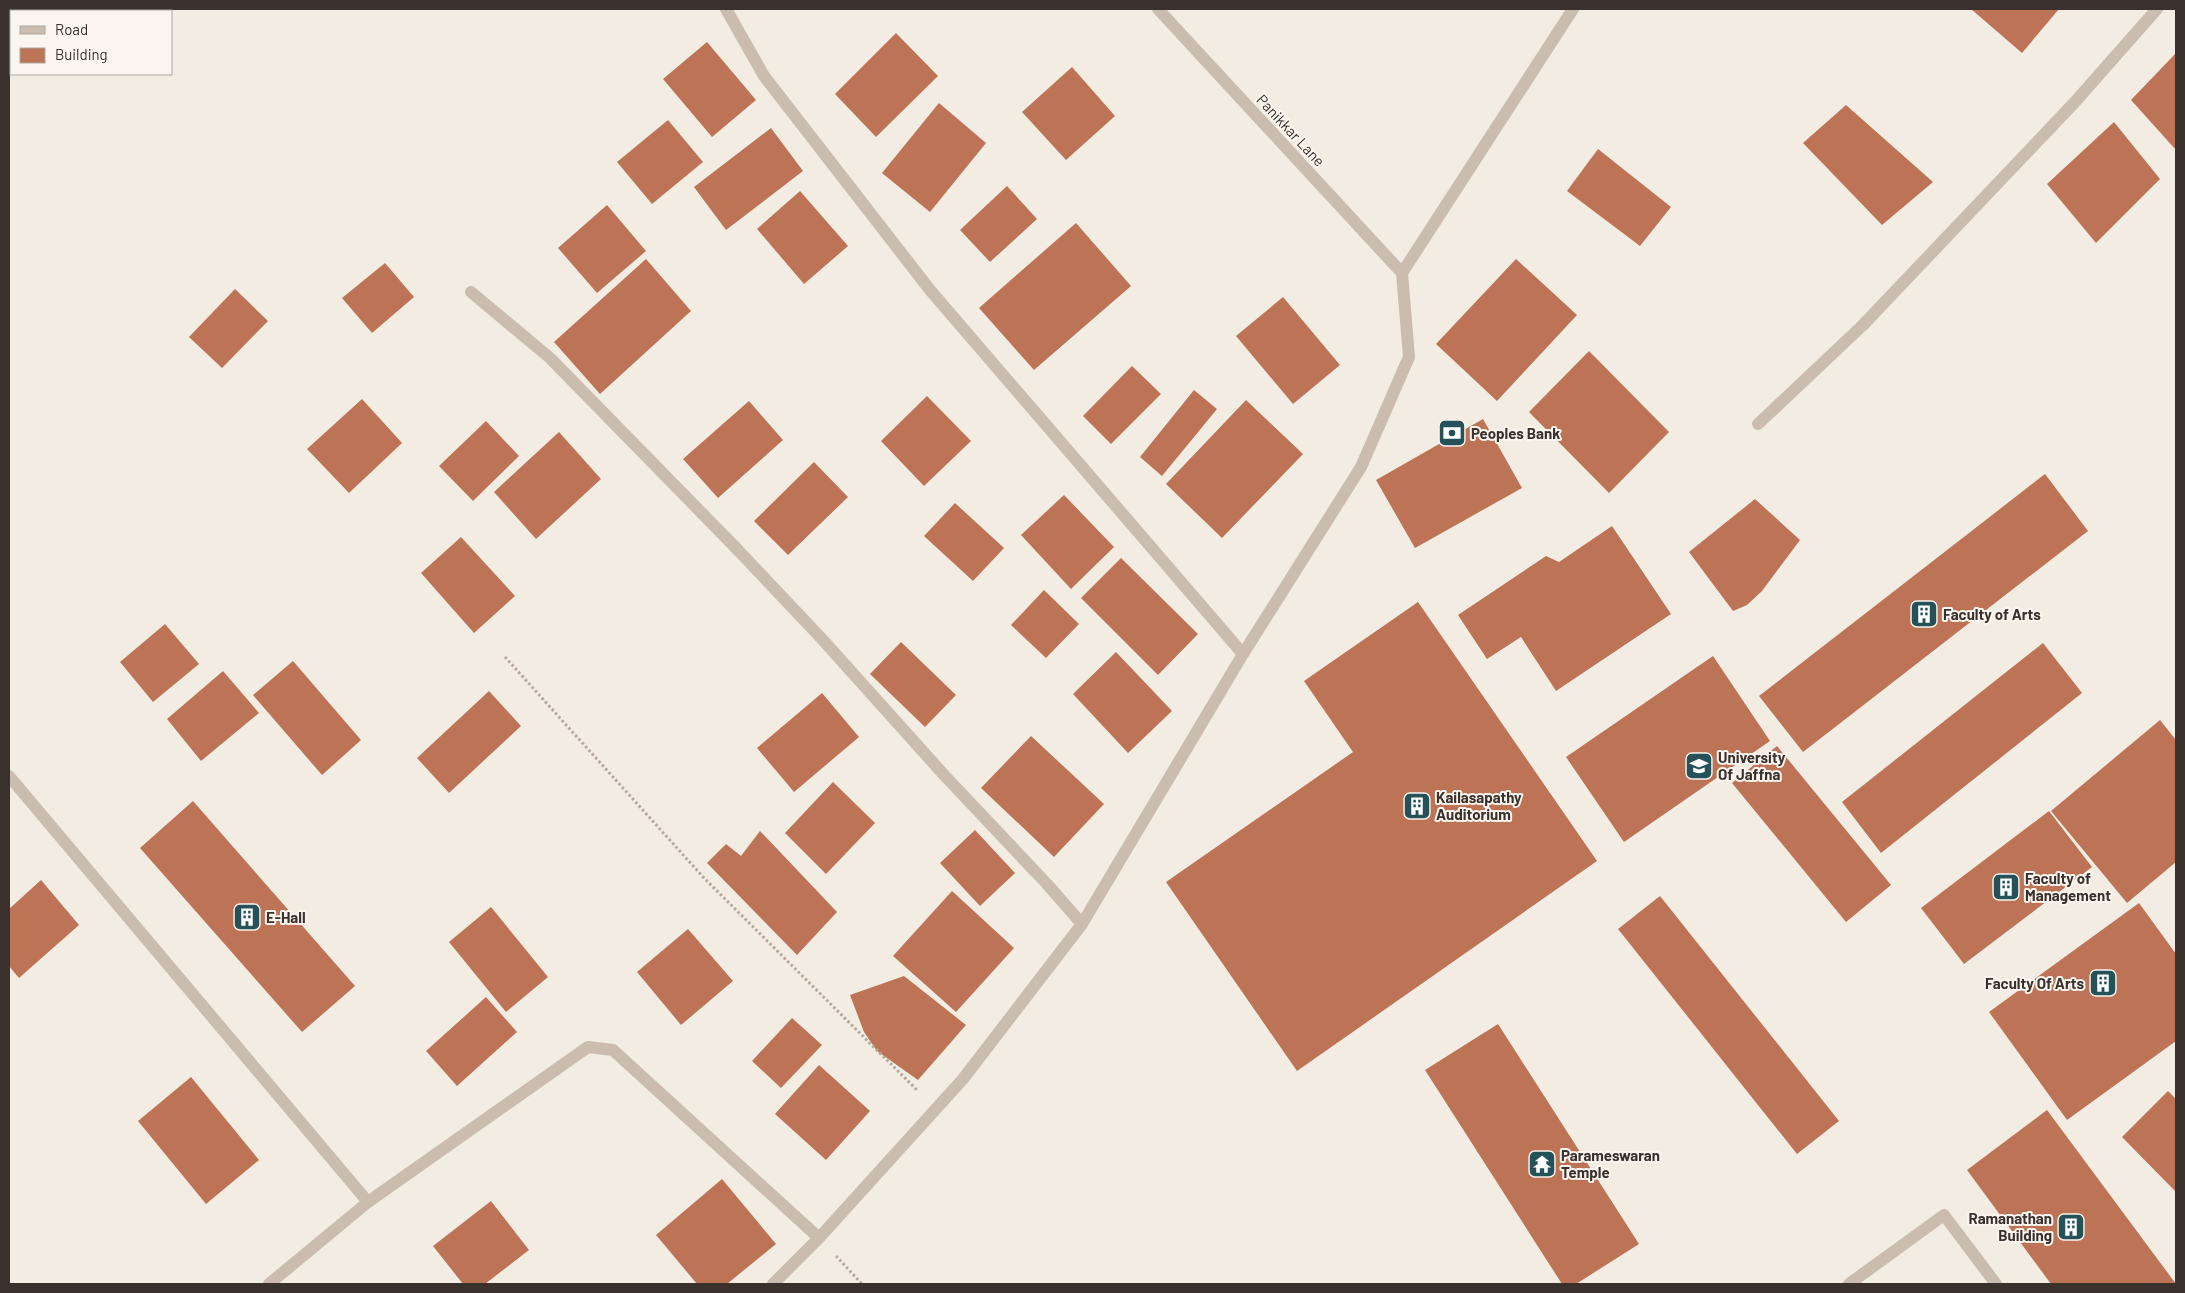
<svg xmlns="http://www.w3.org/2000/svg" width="2185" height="1293" font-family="Barlow,sans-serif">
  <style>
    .building { fill: #bd7456 }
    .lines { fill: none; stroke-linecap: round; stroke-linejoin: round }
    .path { stroke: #b6a799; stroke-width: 3; stroke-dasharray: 2.5 2.5; stroke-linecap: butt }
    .minor { stroke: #cabdaf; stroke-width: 12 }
    .labels { text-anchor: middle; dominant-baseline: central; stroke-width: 4; stroke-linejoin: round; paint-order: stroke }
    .street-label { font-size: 15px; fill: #3a312c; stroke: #faf5ef }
    .poi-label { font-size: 15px; font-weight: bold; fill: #3a312c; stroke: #faf5ef; text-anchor: start }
  </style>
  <rect width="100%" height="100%" fill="#f2ece3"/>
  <path class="building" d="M1971,9H2059L2022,53Z
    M896,33L938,76L876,137L835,94Z
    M707,42L756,100L712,137L663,79Z
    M2176,53V150L2131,100Z
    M1072,67L1115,116L1066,160L1022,112Z
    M939,103L986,143L930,212L882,173Z
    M1846,105L1933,182L1882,225L1803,143Z
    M668,120L703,162L652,204L617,162Z
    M2114,122L2160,179L2096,243L2047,184Z
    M771,128L803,171L726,230L694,187Z
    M1598,149L1671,207L1640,246L1567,191Z
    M1007,186L1037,219L990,262L960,230Z
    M800,191L848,246L804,284L757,229Z
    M607,205L646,251L597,293L558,248Z
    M1076,223L1131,286L1034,370L979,308Z
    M646,259L691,311L600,394L554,342Z
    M1516,259L1577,315L1497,401L1436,344Z
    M385,263L414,297L372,333L342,298Z
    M235,289L268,321L222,368L189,337Z
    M1283,297L1340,365L1293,404L1236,336Z
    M1589,351L1669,432L1609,493L1529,412Z
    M1132,366L1161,394L1111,444L1083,416Z
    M1194,390L1217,409L1162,476L1140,457Z
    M927,396L971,441L924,486L881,441Z
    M362,399L402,443L349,493L307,449Z
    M1246,400L1303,454L1222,538L1166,484Z
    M749,401L783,440L718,498L683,459Z
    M1483,419L1522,488L1415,548L1376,480Z
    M486,421L519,456L473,501L439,466Z
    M559,432L601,479L536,539L494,492Z
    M814,462L848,497L788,555L754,521Z
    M2045,474L2088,531L1803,752L1759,696Z
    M1064,495L1114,547L1071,589L1021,535Z
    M1755,499L1800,540L1762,591L1747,605L1733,611L1689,552Z
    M955,503L1004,548L973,581L924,536Z
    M1612,526L1671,614L1556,691L1521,637L1487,659L1458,615L1546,556L1559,562Z
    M461,537L515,596L474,633L421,573Z
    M1121,558L1198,634L1158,675L1081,598Z
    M1044,590L1079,624L1046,658L1011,625Z
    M1418,602L1597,861L1297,1071L1166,882L1353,752L1304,681Z
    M165,624L199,664L153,702L120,662Z
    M901,642L956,695L925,727L870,674Z
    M2043,643L2082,693L1881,853L1842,802Z
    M1116,652L1172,711L1128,753L1073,694Z
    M1713,656L1770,741L1624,842L1566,757Z
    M293,661L361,740L322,775L253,695Z
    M223,671L259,713L201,761L167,719Z
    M489,691L521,726L449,793L417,758Z
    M822,693L859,737L794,792L757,748Z
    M2160,720L2176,740V862L2127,903L2051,811Z
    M1031,736L1104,804L1054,857L981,788Z
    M1777,746L1891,885L1846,922L1732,783Z
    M833,782L875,823L826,874L785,833Z
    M193,801L355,986L302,1032L140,848Z
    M2049,811L2092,867L1964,964L1921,908Z
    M975,830L1015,873L980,906L940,863Z
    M760,831L837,912L797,955L707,863L726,844L741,856Z
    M41,880L79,925L19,978L9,966V909Z
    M952,891L1014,948L956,1012L893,956Z
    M1660,896L1839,1121L1797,1154L1618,929Z
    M2139,903L2176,954V1041L2067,1120L1989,1012Z
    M491,907L548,977L506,1012L449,942Z
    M688,929L733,981L681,1025L637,972Z
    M904,976L966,1025L918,1080L877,1051L864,1032L850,995Z
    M486,997L517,1032L457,1086L426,1051Z
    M792,1018L822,1045L781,1088L752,1061Z
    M1498,1024L1639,1244L1576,1284H1562L1425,1070Z
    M819,1065L870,1111L826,1160L775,1114Z
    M191,1077L259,1160L206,1204L138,1121Z
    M2168,1091L2176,1099V1192L2122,1137Z
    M2047,1110L2176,1284H2051L1967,1170Z
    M722,1179L776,1244L727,1284H697L656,1235Z
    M491,1201L529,1250L485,1284H463L433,1246Z"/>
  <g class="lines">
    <path class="path" d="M505,657L704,878L918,1091
      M836,1256L862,1284"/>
    <path class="minor" d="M726,9L764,76L930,290L1243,654
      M1158,9L1402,273
      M471,292L550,358L736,548L822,639L945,776L1047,884L1082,924
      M1758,424L1863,325L2074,103L2157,9
      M9,776L368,1202
      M269,1284L368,1202L588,1047L613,1050L819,1238L963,1079L1082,924L1243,654L1361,467L1409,357L1402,273L1573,9
      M773,1284L819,1238
      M1849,1284L1944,1215L1996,1284"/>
  </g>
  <defs>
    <g id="bank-square" transform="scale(1.4375)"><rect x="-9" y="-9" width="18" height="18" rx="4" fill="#245258" stroke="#faf5ef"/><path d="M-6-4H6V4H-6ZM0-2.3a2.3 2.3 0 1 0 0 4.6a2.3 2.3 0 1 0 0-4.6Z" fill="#fff"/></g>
    <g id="building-square" transform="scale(1.4375)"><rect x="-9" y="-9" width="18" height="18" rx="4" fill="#245258" stroke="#faf5ef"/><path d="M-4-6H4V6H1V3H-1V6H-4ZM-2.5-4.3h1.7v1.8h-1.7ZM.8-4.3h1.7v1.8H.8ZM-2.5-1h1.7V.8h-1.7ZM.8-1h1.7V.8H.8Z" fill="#fff"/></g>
    <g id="university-square" transform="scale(1.4375)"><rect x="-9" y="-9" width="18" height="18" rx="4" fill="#245258" stroke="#faf5ef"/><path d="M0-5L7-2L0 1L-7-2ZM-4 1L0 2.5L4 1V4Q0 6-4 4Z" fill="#fff"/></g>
    <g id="temple-square" transform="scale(1.4375)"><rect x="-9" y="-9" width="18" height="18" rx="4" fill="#245258" stroke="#faf5ef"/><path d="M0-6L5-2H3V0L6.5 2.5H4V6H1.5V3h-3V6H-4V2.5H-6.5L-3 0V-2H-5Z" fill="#fff"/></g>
  </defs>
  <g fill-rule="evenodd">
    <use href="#bank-square" x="1452" y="433"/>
    <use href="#building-square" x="1924" y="614"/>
    <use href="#university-square" x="1699" y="766"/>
    <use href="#building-square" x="1417" y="806"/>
    <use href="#building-square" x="2006" y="887"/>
    <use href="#building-square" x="247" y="917"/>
    <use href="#building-square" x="2103" y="983"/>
    <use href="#temple-square" x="1542" y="1164"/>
    <use href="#building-square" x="2071" y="1227"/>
  </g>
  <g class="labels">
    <g class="street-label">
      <text transform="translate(1291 130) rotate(47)">Panikkar Lane</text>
    </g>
    <g class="poi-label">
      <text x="1471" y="433">Peoples Bank</text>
      <text x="1943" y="614">Faculty of Arts</text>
      <text x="1718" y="757">University<tspan x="1718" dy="17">Of Jaffna</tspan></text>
      <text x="1436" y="797">Kailasapathy<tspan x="1436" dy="17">Auditorium</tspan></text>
      <text x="2025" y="878">Faculty of<tspan x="2025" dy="17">Management</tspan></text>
      <text x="266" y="917">E-Hall</text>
      <text x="2084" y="983" text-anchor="end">Faculty Of Arts</text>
      <text x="1561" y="1155">Parameswaran<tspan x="1561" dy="17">Temple</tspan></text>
      <text x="2052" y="1218" text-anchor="end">Ramanathan<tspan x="2052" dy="17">Building</tspan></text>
    </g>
  </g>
  <rect width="2185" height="1293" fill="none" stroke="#3a312c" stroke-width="20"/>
  <rect x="10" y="10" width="162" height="65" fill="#faf5ef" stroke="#ada7a1"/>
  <rect x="20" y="26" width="25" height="8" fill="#cabdaf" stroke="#ada7a1"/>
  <text x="55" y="35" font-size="15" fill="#3a312c">Road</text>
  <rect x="20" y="48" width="25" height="15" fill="#bd7456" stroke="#ada7a1"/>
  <text x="55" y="60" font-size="15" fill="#3a312c">Building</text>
</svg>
